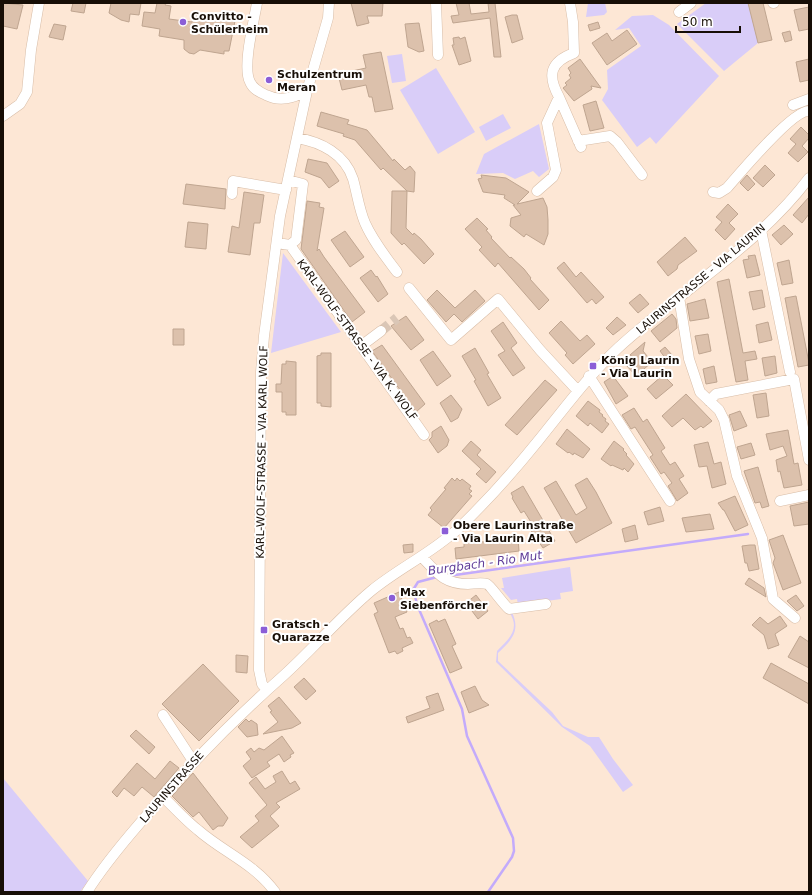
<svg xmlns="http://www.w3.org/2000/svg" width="812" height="895" font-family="'DejaVu Sans',sans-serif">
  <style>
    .green { fill: #d9cdf8 }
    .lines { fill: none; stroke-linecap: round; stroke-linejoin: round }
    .stream { stroke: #c3abfb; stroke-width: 2.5 }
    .building { fill: #dcc1ac; stroke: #bfa590 }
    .minor-tunnel { stroke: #dac6b6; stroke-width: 10; stroke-dasharray: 10 5; stroke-linecap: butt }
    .minor-casing { stroke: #d8bda7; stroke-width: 11 }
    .minor { stroke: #fff; stroke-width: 10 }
    .poi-dot { fill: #8b5ed7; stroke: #fff; stroke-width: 1.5 }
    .labels { text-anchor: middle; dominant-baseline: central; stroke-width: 4; stroke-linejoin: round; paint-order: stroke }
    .poi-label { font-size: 11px; font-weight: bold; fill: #170e06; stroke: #fff; text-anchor: start }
    .street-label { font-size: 11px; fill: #170e06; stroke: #fff }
    .water-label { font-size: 12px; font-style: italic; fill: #603d99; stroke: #fff }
  </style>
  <rect width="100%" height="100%" fill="#fde7d5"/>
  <path class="green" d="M588,3H605L607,12L604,15L586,17Z
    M706,3H748L758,43L724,71L677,24Z
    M653,15L669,25L719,76L656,144L650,137L637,147L602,100L608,89L607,70L641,46L629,28L615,30L632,16Z
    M402,54L406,81L392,83L387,56Z
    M436,68L475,132L438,154L400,90Z
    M503,114L511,128L486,141L479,127Z
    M539,124L549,169L539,177L533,171L515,179L503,173L476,174L484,154Z
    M283,253L341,332L271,353Z
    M570,567L573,591L560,593L561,599L518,605L517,599L511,600L501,588H504L502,578Z
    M511,610C521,630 513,639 498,653V661L552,712L563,726L588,737H599L613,759L633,785L623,792L590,746L562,727L496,662L497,651C509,639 521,629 509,612Z
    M3,778L88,881L80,892H3Z"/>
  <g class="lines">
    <path class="stream" d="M448,576L748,534
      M437,577L418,582L413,590L418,607L462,709L467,736L513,838L514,851L512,857L488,892"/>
  </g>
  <path class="building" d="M3,3L23,5L17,29L3,26Z
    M73,3H86L84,13L71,11Z
    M111,3H141L139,15L130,14L129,22L121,20L109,13Z
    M157,3H166L165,5L171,6L169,19L192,22L193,14L235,21L229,51H224V54L200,50L194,54L189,53L184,49V40L159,36L160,29L142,26L144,12L155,13Z
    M351,3H383L382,16H367L369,23L357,26Z
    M456,3H469L471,14L489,12L488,3H495L501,57H494L490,18L453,23L451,16L459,15Z
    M748,3H763L772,40L758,43Z
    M809,7V29L799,31L794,10Z
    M512,15H517L523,39L512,43L505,17Z
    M598,22L600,28L590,31L588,25Z
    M419,23L424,51L419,52L408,47L405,24Z
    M54,24L66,26L63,40L49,37Z
    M627,30L637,44L607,65L592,43L607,33L612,41Z
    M790,31L792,40L785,42L782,33Z
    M459,37L460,39L465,37L471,61L459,65L452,45H454L453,38Z
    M381,52L393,109L375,112L372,97H369L366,85L342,90L338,74L366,68L363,55Z
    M580,59L601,88L591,86L592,89L574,101L563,88L567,85L565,83L571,78L569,75L571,73L568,68Z
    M809,59V80L800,82L796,62Z
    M596,101L604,128L590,131L583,105Z
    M321,112L349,120L347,124L367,130L393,161L394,159L405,170L410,166L415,172L414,192L407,191L406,228L413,235L414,233L421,239L434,254L424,264L404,243L402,245L391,233L392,191H407L383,168L381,170L355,140L343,136L344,134L317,126Z
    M801,127L809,135V138L802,146L808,152L798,162L788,153L796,144L790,139Z
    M308,159L327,163L339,181L329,188L321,178L305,172Z
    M765,165L775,175L763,187L753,178Z
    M481,175L506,178L529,192L517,204L543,198L547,207L548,220V234L544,245L526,234L524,237L510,226L511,218L521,215L513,205H515L504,198L505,195L483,192L478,179L482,178Z
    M747,175L755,184L748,191L740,183Z
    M186,184L226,189L225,209L183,204Z
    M244,192L264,195L260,223H254L250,255L228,252L232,226L239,228Z
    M809,197V214L802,223L793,215Z
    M307,201L320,203L319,207L324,208L317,251L319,249L324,257L365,312L352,322L301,249Z
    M728,204L738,214L729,223L735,229L725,240L715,230L722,222L716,217Z
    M477,218L488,229L486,230L492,237L491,238L510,258L511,257L524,269L531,278L530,279L549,300L539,310L498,263L495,267L479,250L482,247L465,229Z
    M188,222L208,224L206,249L185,247Z
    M784,225L793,234L781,245L772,235Z
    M345,231L364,257L350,267L331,240Z
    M685,237L697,251L678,265L677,269L668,276L657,262Z
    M755,255L760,275L747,278L743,260L749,259L748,256Z
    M789,260L793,283L782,285L777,263Z
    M564,262L576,277L581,272L604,297L596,304L592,299L587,303L557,268Z
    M371,270L376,277L377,276L388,294L378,302L360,278Z
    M729,279L743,353L755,351L757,359L745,361L748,380L736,382L717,282Z
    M437,290L455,308L475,290L485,301L462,322L454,314L446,322L427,300Z
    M762,290L765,307L753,310L749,292Z
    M640,294L649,304L638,313L629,303Z
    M796,296L809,363V365L798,367L785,298Z
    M705,299L709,318L690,321L687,304Z
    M672,314L676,319L677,328L660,342L651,331Z
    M406,316L424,340L411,350L391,326Z
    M617,317L626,325L613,335L606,328Z
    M561,321L580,341L587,335L595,344L573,364L565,355L567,353L549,333Z
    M503,322L517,343L511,348L525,368L513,376L498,355L505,351L491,331Z
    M768,322L772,340L759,343L756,325Z
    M173,329H184V345H173Z
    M708,334L711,351L699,354L695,336Z
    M645,342L643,351L652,362L636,376L626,365L633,357L630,355Z
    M382,345L425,404L416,412L372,351Z
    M665,347L672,355L666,359L660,351Z
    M475,348L489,373L487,374L501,398L488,406L474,381L476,380L462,356Z
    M433,351L451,376L437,386L420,360Z
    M321,353H331V407L321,406V403H317V356L321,355Z
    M775,356L777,373L765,376L762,358Z
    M286,361L296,362V415H286V412H282V392H276V384H281L282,364H286Z
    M714,366L717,382L706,384L703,369Z
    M663,375L673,385L656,399L647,389Z
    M613,376L628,396L616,404L604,382Z
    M545,380L557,390L517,435L505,425Z
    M766,393L769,416L757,418L753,395Z
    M686,394L712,421L703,428L701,426L695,430L683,418L672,427L662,416Z
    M451,395L462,409L458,418L451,422L440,403Z
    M588,401L600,410L599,412L603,415L602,416L606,419L605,421L609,424L602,433L590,423L588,426L576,416Z
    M634,408L643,422L647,419L665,448L661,451L670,465L675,462L684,476L679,479L688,493L677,501L668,486L672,483L664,472L661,474L650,457L653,455L635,427L631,429L622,415Z
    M740,411L747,426L734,431L729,415Z
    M441,426L449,440L447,446L438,453L429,440L432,437V432Z
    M567,429L590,449L583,458L574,453L573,455L569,452L568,453L556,444Z
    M788,430L794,464L798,463L802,485L784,488L780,471L778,472L776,460L787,456L783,446L770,450L766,434Z
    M471,441L481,450L477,455L496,472L486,483L476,474L481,469L462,451Z
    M614,441L624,449L623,450L627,454L626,455L634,464L628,472L624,468L623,470L612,465L611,466L601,459Z
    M708,442L714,464L721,462L726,484L712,488L707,466L699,467L694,445Z
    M751,443L755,455L741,459L737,447Z
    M758,467L769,506L762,508L760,502L755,503L744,471Z
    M452,478L455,481L457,478L460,481L462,479L471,486L469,489L472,491L469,494L472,496L444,528L428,515L432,510L430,508L446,489L444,488Z
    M587,478L596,492L612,523L576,543L544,488L556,481L576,515L587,508L575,485Z
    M523,486L555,541L543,548L530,529L534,527L524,511L521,513L512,498L513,497L511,493Z
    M735,496L748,525L735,531L724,510H723L718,503Z
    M809,502V524L794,526L790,506Z
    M660,507L664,521L648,525L644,512Z
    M710,514L714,529L686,532L682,518Z
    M635,525L638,539L625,542L622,529Z
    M783,535L801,583L783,590L773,563L775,558L769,540Z
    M513,537V538H518L519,551L456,559L455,548L464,547V543L496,541L495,539Z
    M413,544V552L404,553L403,545Z
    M750,545H755L759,569L749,571L747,563H745L742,546Z
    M749,578L764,588L766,597L745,584Z
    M399,592L407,612L395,617L400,629L403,628L407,638L410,637L413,643L402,648L403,651L397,654L395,651L389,653L374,614L378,612L374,603Z
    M476,595L488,611L478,619L466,603Z
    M796,595L804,606L797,611L787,601Z
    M780,616L787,626L775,634L779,645L768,649L764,635L752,625L760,617L768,624Z
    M445,619L456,644L452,646L462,668L450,673L429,624L437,620L438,622Z
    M800,636L809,642V668L788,657Z
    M236,655L248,656L247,673L236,672Z
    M771,663L809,684V704L763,678Z
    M203,664L239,701L199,741L162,704Z
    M304,678L316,691L306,700L294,687Z
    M475,686L482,700L489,705L469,713L461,692Z
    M438,693L444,710L408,723L406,717L430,708L426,697Z
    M279,697L301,723L292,728L263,734L278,722L270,712L272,711L268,706Z
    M246,719L249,722L251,720L257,724L258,735L247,737L238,727Z
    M136,730L155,747L149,754L130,736Z
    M282,736L294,753L290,755L291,757L284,762L279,754L267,762L270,766L252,778L243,766L251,759L246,752L251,748L254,752L259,748L264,750Z
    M170,761L179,768L154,797L142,787L134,796L124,788L117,797L112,792L137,763L155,779Z
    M282,771L290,784L295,781L300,789L276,803L280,807L270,816L279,826L252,848L240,837L259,821L255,816L267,805L249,783L256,777L265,789L276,782L273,776Z
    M193,773L228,818L223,826H218L213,830L199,812L193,817L172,796Z"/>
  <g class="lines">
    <path class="minor-tunnel" d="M381,331L397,318"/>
    <g class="minor-casing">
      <path id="minor" d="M257,3C254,21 242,67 250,82C253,89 259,92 266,95C280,102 293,98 307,91
        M436,3L438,55
        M773,3H774
        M679,12L691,3
        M559,97L581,147
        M793,105L809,99
        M3,116L20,104L27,92L31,50L39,3
        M297,138C321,142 345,154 353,179C357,193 359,209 365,223C373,241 385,256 397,272
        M578,141L610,136L617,142L642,175
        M288,180L303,184L296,240L290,245
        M537,191L553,177L556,170L547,123L559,97C547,75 550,62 574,53L573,22L570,3
        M713,192L719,193L727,188C740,173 793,110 809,111
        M232,194L233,181L286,190
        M761,230L790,372
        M277,243L290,245L424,435
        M409,288L451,340L498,299L540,350L577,390
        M679,297L689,359L700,392L719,410L724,420L737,476L762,538L773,599L795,618
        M361,346L381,331
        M589,376L670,501
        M709,401L716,394L794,379L809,460
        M780,501L809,495
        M422,557C437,573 444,584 468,584C473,584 481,582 487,584C490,585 503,604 509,609L546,604
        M267,690L262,684L259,670L261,372L264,336L280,216L307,91L328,18L329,3
        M163,715L193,761
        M162,796C174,807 185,820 198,830C223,852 255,864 275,892
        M87,892C102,868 121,845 140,823C184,770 231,722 283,676C313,649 340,617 371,591C399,568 432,553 459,528C487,501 513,472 538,441C564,409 588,376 618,348C681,290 757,247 809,178"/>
    </g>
    <use href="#minor" class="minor"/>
  </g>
  <g class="poi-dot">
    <circle cx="183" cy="22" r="4"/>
    <circle cx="269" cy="80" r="4"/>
    <rect x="589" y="362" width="8" height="8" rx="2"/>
    <rect x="441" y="527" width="8" height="8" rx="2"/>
    <circle cx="392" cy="598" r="4"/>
    <rect x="260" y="626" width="8" height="8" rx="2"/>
  </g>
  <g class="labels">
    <g class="poi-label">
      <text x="191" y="16">Convitto -<tspan x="191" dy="13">Schülerheim</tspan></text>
      <text x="277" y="74">Schulzentrum<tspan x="277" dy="13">Meran</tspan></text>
      <text x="601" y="360">König Laurin<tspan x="601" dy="13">- Via Laurin</tspan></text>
      <text x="453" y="525">Obere Laurinstraße<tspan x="453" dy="13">- Via Laurin Alta</tspan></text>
      <text x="400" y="592">Max<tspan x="400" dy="13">Siebenförcher</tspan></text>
      <text x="272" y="624">Gratsch -<tspan x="272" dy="13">Quarazze</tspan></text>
    </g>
    <g class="street-label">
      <text transform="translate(701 279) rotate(-40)">LAURINSTRASSE - VIA LAURIN</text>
      <text transform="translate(357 340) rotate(54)">KARL-WOLF-STRASSE - VIA K. WOLF</text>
      <text transform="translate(262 452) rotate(-89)">KARL-WOLF-STRASSE - VIA KARL WOLF</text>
      <text transform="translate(172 787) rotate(-49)">LAURINSTRASSE</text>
    </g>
    <g class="water-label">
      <text transform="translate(485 563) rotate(-8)">Burgbach - Rio Mut</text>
    </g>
  </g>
  <rect width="812" height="895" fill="none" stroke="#170e06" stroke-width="8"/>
  <path d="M676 26v6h64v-6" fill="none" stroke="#170e06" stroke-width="2"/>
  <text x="682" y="26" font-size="12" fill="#170e06" stroke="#ffffff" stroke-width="3" paint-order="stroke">50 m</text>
</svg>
